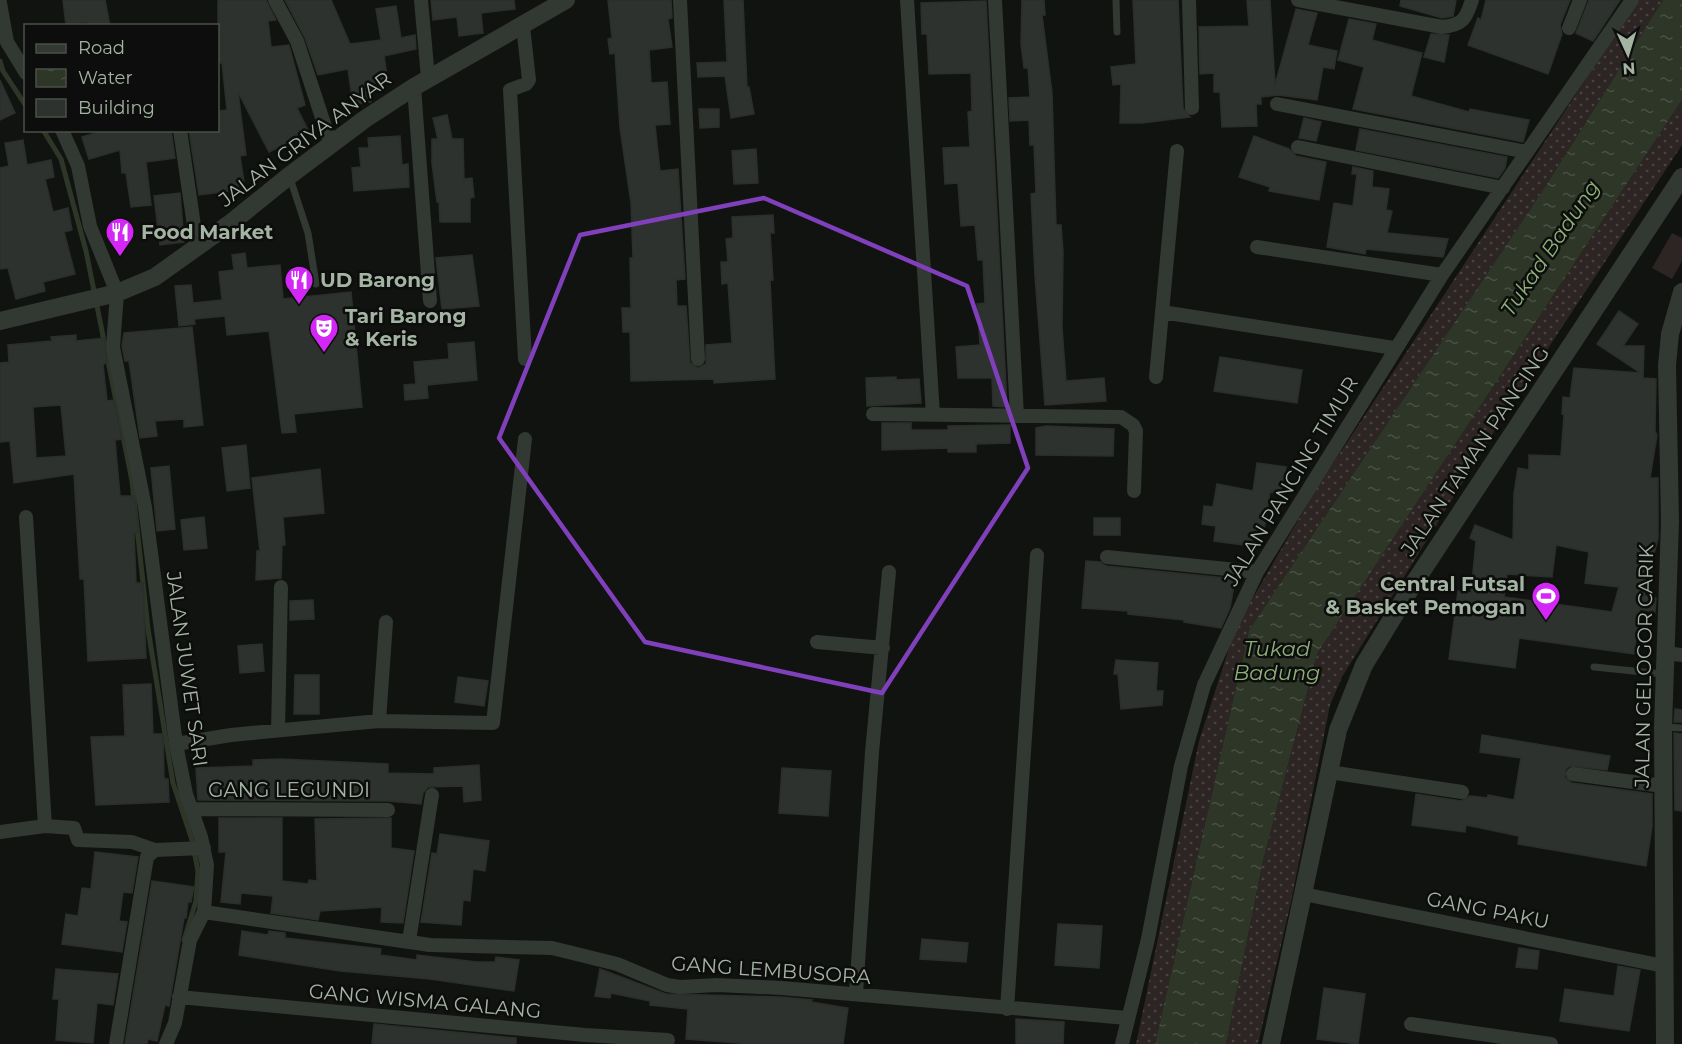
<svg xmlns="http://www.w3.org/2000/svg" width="1682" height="1044" font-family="Montserrat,sans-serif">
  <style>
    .grass { fill: url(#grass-dots) }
    .pitch { fill: #2d2523 }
    .water { fill: url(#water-ripples) }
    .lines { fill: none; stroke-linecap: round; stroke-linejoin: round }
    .stream { stroke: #2d3627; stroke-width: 5 }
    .building { fill: #2e322e; stroke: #2b2f2c; stroke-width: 1.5; fill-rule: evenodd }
    .service { stroke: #323832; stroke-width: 7 }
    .minor { stroke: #323832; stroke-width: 14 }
    .tertiary { stroke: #323832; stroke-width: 18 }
    .marked { fill: none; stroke: #8140bb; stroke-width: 4.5; stroke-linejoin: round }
    .labels { text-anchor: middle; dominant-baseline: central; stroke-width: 5; stroke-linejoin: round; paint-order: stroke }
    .street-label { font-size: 20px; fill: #a4b4a2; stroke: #0c0d0c }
    .poi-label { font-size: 20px; font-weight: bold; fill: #a4b4a2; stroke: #0c0d0c; text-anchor: start }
    .water-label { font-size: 21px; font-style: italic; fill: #8cb077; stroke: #0c0d0c }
  </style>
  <defs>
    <pattern id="grass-dots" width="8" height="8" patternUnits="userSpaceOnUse" patternTransform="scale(1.5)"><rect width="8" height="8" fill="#2d2523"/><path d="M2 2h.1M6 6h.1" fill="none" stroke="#484240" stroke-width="1.8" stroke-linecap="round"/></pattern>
    <pattern id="water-ripples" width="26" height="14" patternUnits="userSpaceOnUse" patternTransform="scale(1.5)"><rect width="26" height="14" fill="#2d3627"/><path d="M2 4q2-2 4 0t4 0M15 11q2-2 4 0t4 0" fill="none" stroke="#485143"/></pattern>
  </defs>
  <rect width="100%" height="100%" fill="#111311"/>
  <path class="grass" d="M1638,0H1663L1543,190L1249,630L1155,1044H1136L1199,741L1236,627L1315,491Z
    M1682,100V145L1508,409L1342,677L1330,705L1291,902L1258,1044H1226L1263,861L1317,654Z"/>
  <path class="pitch" d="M1672,233L1682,238V261L1672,279L1652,268Z"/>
  <path class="water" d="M1663,0H1682V100L1317,654L1263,861L1226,1044H1155L1249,630L1543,190Z"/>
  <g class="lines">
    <path class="stream" d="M0,61L3,71L26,106
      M43,130L61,159L86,251L132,481L148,629L173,783L192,840L198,871L196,901L184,940"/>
  </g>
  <path class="building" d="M63,0H105L110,26H88L87,22L66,25Z
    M218,0H266L276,20L268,21L271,47L289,45L305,105L297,108L309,132L269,152L238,92L246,155L240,156L245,189L199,195L189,130H218V111L227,110L222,63H218Z
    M285,0H331L350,44L381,40L376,9L396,6L401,38L415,35L416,49L384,56L388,83L369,86L371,102L353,105L348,69L318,75L305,38Z
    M431,0H514L515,9L481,13L483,33L459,36L457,17L433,20Z
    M608,0H671L672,18L668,19L672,47L649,50L651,83L667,82L670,124L655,125L660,171L678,169L685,279L676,280L677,306H686L690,363L698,368L706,364V345L732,343L728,283L722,284L721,262H728L726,239L733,238L732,217L773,215L774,233H770L773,280H770L775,379L714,383V379L631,381L630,332H623L622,308H631L630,258H633L631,203L620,128L615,53L610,54L608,39L612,38Z
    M724,0H743L747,87H749L754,114L731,118L725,76L698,77L697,63L727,62Z
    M1022,0H1044L1045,15H1042L1052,93L1056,225H1061L1063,252L1062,328L1066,381L1104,378L1106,401L1045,405L1035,276L1031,194L1036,193L1034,145H1030L1029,120L1010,121L1009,98L1030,97L1028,68H1024L1021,44Z
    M1133,0H1178L1183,108L1190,117L1142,123H1120L1121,84L1113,85L1111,67L1136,64Z
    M1247,0H1270L1275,85L1296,9L1317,13L1308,45L1337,51L1334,69L1323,67L1317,100L1278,95L1261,97V104H1256L1257,126L1222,127L1220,92H1214V73L1200,74L1199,27L1249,26Z
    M1401,0H1456L1453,16L1442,18L1400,6Z
    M1486,0H1570L1560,25L1562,34L1548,74L1468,45L1478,18L1481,20Z
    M1589,0H1620L1593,41L1576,33Z
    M986,1L1007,407L993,406L992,378H958L956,347L980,345L977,304L985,303L983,260H978L975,225L961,226L958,183L945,184L943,148L970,147L968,112L972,111L971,73L929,74L927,34H922L921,3Z
    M1349,19L1376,24L1372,40L1422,53L1411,96L1469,112L1470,109L1529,120L1523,142L1353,109L1364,67L1338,60Z
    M1431,34L1449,35L1444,62L1424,57Z
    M0,80L15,113L0,120Z
    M699,109H719V127L700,128Z
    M447,115L452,139H463L464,179L472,178L474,197L470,198V222H440L439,202H437L432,163V139H438L433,118Z
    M1304,118L1321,122L1316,141L1299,138Z
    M1360,129L1507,157L1505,168L1498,178L1356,150Z
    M106,130H171L175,158L146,162L151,205L131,207L126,173H122L120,150L89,159L82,137Z
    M400,136L402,165L408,164L409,187L354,191L352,168L361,167L359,148H369L368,138Z
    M1254,136L1289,149L1296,156L1326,162L1319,200L1269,191L1270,187L1239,177Z
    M23,140L27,165L51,160L54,177L45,179L53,212L68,208L72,230L64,232L75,274L43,282L45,291L16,299L8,268L0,269V168L9,166L5,143Z
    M756,149L758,183L734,184L732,151Z
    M1353,167L1373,171L1372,187L1389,189L1386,210L1392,211L1387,233L1448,239L1443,257L1366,249L1365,254L1327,247L1334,203L1353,206L1357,174H1352Z
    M180,193L184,242L160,245L154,196Z
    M245,253L247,268L280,265L283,299L351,292L362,407L294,414L296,432L282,433L269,331L227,335L225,316L194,319L195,324L179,326L175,286L191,285L193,303L222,300L219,272L234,270L232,255Z
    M472,255L479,306L442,309L436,258Z
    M1619,311L1638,324L1623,346H1644L1643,378L1656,379L1655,431L1657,435L1650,478H1658V538L1644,595L1656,598L1655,612L1640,609L1634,654L1519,638L1515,668L1449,659L1458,591L1471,593L1476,541L1470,538L1475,525L1513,540L1514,493L1518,468L1529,470V455L1561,456L1564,415L1562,414L1563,397L1570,398L1574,368L1641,373L1597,344ZM1556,545L1589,552L1585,583L1619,587L1612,612L1504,597L1507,574L1552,577Z
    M192,327L203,425L184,427V419L155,421L157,436L140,438L129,361H125L122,346L124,333Z
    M76,335V341L105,338L107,363L103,364L107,401L114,400L122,439L115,440L120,496H134L139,532L134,533L136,583H143L146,658L88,661L84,579H80L74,474L14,483L10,441L0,442V363L9,362L8,345L52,341L51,337ZM61,405L66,456L36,458L33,407Z
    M474,342L477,380L427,385L428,398L405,400L404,385L416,384L414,362L449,359L448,344Z
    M1220,357L1302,370L1297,403L1214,391Z
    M896,377V380L919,379L921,403L867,406L866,378Z
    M882,423H911V430H948V426L1010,425V443L976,444V452H948V448L882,450Z
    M1047,426L1114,429L1113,456L1036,455V428Z
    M246,445L250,488L227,491L222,448Z
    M1257,463L1286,467L1282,494L1270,492L1264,531L1254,530L1251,546L1214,541L1216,526L1202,524L1204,506L1213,507L1217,484L1253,491Z
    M169,466L175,529L157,531L151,468Z
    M320,469L324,513L283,517L285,545H282L281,578L256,580L257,551H260L252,478Z
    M204,517L207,548L184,550L181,520Z
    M1094,518H1120V535H1094Z
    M1086,561L1100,562L1106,566L1235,579L1230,608L1221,628L1184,622V620L1128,614V611L1082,608Z
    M313,600L314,619L290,620V601Z
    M262,644L264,671L240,673L238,646Z
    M1116,660L1158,663L1156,691H1163L1162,705L1121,709L1118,674H1114Z
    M295,675H319V714H294Z
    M458,677L488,681L484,706L455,702Z
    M151,684L153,734H163L164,779H168L169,802L96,805L91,737L125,736L123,685Z
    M1675,709L1682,710V722H1674Z
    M1674,733L1682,734V811L1675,810Z
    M1482,735L1610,756L1607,770L1570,766L1566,769L1565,777L1572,783L1652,794V827L1646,866L1518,844L1519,836L1466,825L1465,832L1412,825L1416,794L1461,801L1470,796L1488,798V795L1514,800L1521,758L1480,752Z
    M280,759L388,764V773L434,774V768L479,765L481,800L464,802L463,786L428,787L423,793L421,804L388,801L198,800L196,768L253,766V760Z
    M782,768L831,771L828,816L779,813Z
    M219,818H282V881L308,884L309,880L317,881L315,819L391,818V848L414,851L403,923L381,922L382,907L320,911L318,920L271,913L273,896L241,893L240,904L221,902L226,852H219Z
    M440,834L489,841L485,871L473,869L470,901L463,900L461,925L421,922L432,853L437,854Z
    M95,852L138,857L132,893L123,892L119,921L127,922L122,952L62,944L66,914L78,916L82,888L91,889Z
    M152,881L194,887L191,902H188L186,918H184L169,1006L165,1005L157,1041L148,1039L147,1044H125Z
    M1058,924L1102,926L1099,968L1055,965Z
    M242,931L268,935L269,931L285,933V938L381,949L380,955L417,960V955L477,962H495L496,957L519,960L514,991L430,979L340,971L239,955Z
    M922,939L968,943L966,962L920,959Z
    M1519,948L1539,951L1537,969L1516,967Z
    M1618,966L1640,970L1629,1031L1560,1021L1565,989L1614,996Z
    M56,969L118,974L113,1005L97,1003L93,1043L56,1040L59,999H53Z
    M600,969L666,994L781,997L812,1000L811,1002L848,1008L843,1044H751L686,1039L688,1009L650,1005V1001L611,993L610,998L595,996Z
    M1324,988L1365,994L1358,1044L1317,1039Z
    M1016,1019L1064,1022L1063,1044H1016Z
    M374,1024L516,1038V1044H372Z"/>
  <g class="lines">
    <path class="service" d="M1116,0L1117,32
      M290,178L308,233L316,284
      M1594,667L1663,674
      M1664,727L1682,728"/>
    <path class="minor" d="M275,0L297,41L331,145
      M421,0L428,78
      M680,0L698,359
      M907,0L933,415
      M995,0L1017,416
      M1189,0L1192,108
      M1298,0L1442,27C1463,25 1466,19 1472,0
      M0,3L7,42L26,73
      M523,26L529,80L526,84L510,90L525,359
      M1569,28L1580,0
      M414,87L430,301
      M1277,104L1527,152
      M62,130L78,166L90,226L117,293L113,347L145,507L176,744L186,794L201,837L207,865L204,912L190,940L175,1023L166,1044
      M180,130L197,246
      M1298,147L1503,188
      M1257,247L1442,275
      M1162,312L1394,348
      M1156,377L1177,151
      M873,414L1121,417L1133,425L1136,431L1134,491
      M26,517L45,826
      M1107,557L1257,572
      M817,642L883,648
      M1665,653L1682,655
      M379,721L386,622
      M278,730L281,587
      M176,744L231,735L379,721L493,723L525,439
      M1329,772L1462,792
      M1573,774L1663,786
      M191,809L388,810
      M0,832L45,826L74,828L78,840L132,842L155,850
      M1303,894L1664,966
      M204,912L430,945L552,948L617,964L667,985L680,987L717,985L782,988L1127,1018
      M409,941L432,795
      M856,994L872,752L889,572
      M179,997L585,1035L668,1040
      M1007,1009L1037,555
      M1411,1024L1551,1044
      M116,1044L147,857L155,850L204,848
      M1122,1044L1148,939L1181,766L1204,685L1257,572L1442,275L1632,0"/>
    <path class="tertiary" d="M0,321L117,293L155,277L232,222L289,176L365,119L414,87L566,0
      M1271,1044L1338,730L1364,665L1412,586L1682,177
      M1665,1044L1663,727L1670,522L1667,365L1670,334L1682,292"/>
  </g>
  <path class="marked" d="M764,198L967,286L1028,468L882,693L645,642L499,438L580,235Z"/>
  <defs>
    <g id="restaurant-pin" transform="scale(1.5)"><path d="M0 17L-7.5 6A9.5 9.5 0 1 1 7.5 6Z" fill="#d327f5" stroke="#0c0d0c"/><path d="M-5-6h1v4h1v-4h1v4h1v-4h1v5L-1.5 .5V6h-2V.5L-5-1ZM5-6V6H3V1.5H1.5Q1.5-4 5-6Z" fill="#fff"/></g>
    <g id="theatre-pin" transform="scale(1.5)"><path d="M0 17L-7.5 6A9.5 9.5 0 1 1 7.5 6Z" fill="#d327f5" stroke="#0c0d0c"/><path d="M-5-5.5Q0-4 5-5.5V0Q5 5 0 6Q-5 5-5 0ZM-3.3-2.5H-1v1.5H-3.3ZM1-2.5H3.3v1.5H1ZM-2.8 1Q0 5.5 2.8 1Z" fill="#fff"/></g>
    <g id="stadium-pin" transform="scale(1.5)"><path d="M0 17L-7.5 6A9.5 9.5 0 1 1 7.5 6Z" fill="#d327f5" stroke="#0c0d0c"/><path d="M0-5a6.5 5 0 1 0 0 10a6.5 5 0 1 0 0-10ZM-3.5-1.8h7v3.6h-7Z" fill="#fff"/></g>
  </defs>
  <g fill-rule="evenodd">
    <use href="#restaurant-pin" x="120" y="232"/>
    <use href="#restaurant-pin" x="299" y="280"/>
    <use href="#theatre-pin" x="324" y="328"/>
    <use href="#stadium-pin" x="1546" y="596"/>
  </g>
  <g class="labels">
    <g class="street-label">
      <text transform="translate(305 139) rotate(-37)">JALAN GRIYA ANYAR</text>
      <text transform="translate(1475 451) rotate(-56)">JALAN TAMAN PANCING</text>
      <text transform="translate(1291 481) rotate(-59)">JALAN PANCING TIMUR</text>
      <text transform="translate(1644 666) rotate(-89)">JALAN GELOGOR CARIK</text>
      <text transform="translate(187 669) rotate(82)">JALAN JUWET SARI</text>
      <text x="289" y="790">GANG LEGUNDI</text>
      <text transform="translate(1488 910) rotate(11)">GANG PAKU</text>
      <text transform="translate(771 970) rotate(4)">GANG LEMBUSORA</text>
      <text transform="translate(425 1001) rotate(5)">GANG WISMA GALANG</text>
    </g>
    <g class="poi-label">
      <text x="141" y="232">Food Market</text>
      <text x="320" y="280">UD Barong</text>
      <text x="345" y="316">Tari Barong<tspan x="345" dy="23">&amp; Keris</tspan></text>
      <text x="1525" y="584" text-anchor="end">Central Futsal<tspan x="1525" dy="23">&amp; Basket Pemogan</tspan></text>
    </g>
    <g class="water-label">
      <text transform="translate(1550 248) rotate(-56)">Tukad Badung</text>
      <text x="1277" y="648">Tukad<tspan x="1277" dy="24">Badung</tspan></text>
    </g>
  </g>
  <rect x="24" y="24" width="195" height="108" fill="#0c0d0c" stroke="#495048" stroke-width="1.5"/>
  <rect x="36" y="44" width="30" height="9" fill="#323832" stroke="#495048" stroke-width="1.5"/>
  <text x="78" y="54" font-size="18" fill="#a4b4a2">Road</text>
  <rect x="36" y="69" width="30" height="18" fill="url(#water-ripples)" stroke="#495048" stroke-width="1.5"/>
  <text x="78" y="84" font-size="18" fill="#a4b4a2">Water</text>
  <rect x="36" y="99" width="30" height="18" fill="#2e322e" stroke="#495048" stroke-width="1.5"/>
  <text x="78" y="114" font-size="18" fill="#a4b4a2">Building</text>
  <g transform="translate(1628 54) rotate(176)" stroke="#0c0d0c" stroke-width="4.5" paint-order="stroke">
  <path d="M0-4.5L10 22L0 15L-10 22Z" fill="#a4b4a2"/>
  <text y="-9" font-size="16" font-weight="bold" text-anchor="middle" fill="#a4b4a2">N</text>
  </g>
</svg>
